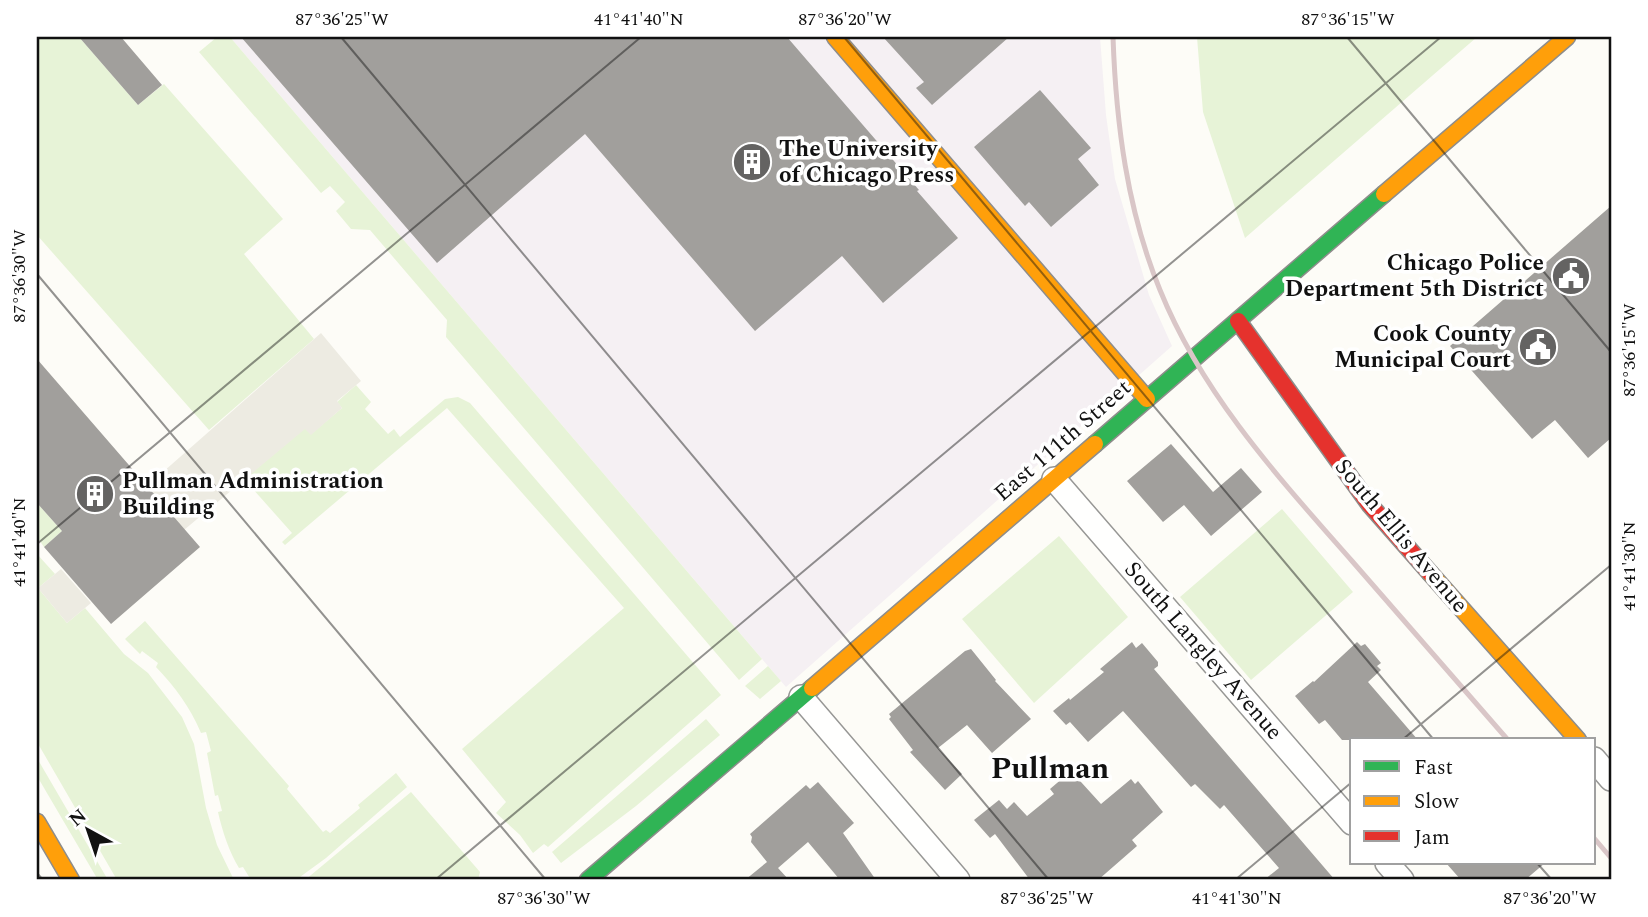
<svg xmlns="http://www.w3.org/2000/svg" width="1648" height="917" font-family="Spectral,serif">
  <style>
    .industrial { fill: #f5f0f3 }
    .green { fill: #e7f3d7 }
    .plaza { fill: #edebe2 }
    .building { fill: #a19f9c }
    .lines { fill: none; stroke-linecap: round; stroke-linejoin: round }
    .street-casing { stroke: #979795; stroke-width: 26 }
    .fast-casing { stroke: #8e8d8b; stroke-width: 19 }
    .slow-casing { stroke: #8e8d8b; stroke-width: 19 }
    .jam-casing { stroke: #8e8d8b; stroke-width: 19 }
    .street { stroke: #fffffe; stroke-width: 23 }
    .fast { stroke: #30b455; stroke-width: 16 }
    .slow { stroke: #ff9f0a; stroke-width: 16 }
    .jam { stroke: #e5322d; stroke-width: 16 }
    .rail { stroke: #d9c6c7; stroke-width: 5 }
    .ticks { fill: none; stroke: #111; stroke-width: 2; stroke-opacity: 0.45 }
    .labels { text-anchor: middle; dominant-baseline: central; stroke-width: 7; stroke-linejoin: round; paint-order: stroke }
    .poi-label { font-size: 23px; font-weight: bold; fill: #111; stroke: #fff; text-anchor: start }
    .street-label { font-size: 23px; fill: #111; stroke: #fff }
    .district-label { font-size: 30px; font-weight: bold; fill: #111; stroke: #fff }
    .neatline { fill: none; stroke: #111; stroke-width: 2.5 }
    .ticks-label { font-size: 18px; text-anchor: middle; fill: #111 }
  </style>
  <rect width="100%" height="100%" fill="#fdfcf7"/>
  <path class="industrial" d="M230,37H1100L1106,115L1115,179L1149,295L1172,346L786,687Z"/>
  <path class="green" d="M37,37H79L138,105L164,84L283,219L244,254L314,339L209,430L37,235Z
    M217,37H230L762,659L739,680L446,337L447,320L370,230L351,229L336,211L345,202L330,186L321,193L199,52Z
    M1197,37H1477L1245,238L1203,112Z
    M356,385L371,402L365,409L388,434L394,429L400,437L445,399L458,397L470,403L721,695L548,847L544,844L533,853L520,835L496,813L506,802L462,749L624,608L447,408L285,545L282,542L292,533L244,479L305,428L311,434L342,408L337,402Z
    M37,503L62,531L44,547L37,537Z
    M1282,509L1353,592L1251,680L1180,597Z
    M1059,536L1128,617L1034,703L962,619Z
    M37,554L55,574L38,588L67,623L85,608L124,654L148,673L182,717L194,744L206,808L217,845L234,880H117L37,742Z
    M145,621L289,786L287,789L323,832L326,830L330,833L360,808L358,805L396,773L407,787L326,858L300,877L293,880H251L243,867L239,868C229,852 222,830 218,812L222,811L218,795L215,796L207,753L211,751L206,732L201,733C190,707 175,687 156,667L158,663L142,651L140,654L125,639Z
    M768,666L781,681L760,699L745,686Z
    M706,719L720,735L636,806L561,863L552,852Z
    M37,758L108,880H98L37,776Z
    M411,792L480,872L478,880H305Z"/>
  <path class="plaza" d="M321,333L361,381L337,401L342,408L311,435L305,429L184,530L147,486Z
    M61,569L91,603L67,623L38,588Z"/>
  <path class="building" d="M79,37H121L162,85L138,105Z
    M241,37H787L919,190L917,191L958,238L883,303L842,256L755,331L585,134L437,263Z
    M883,37H1009L932,105L916,88L924,82Z
    M1040,90L1091,148L1078,159L1099,185L1051,227L1029,202L1025,206L974,147Z
    M1611,206V438L1588,458L1555,420L1532,439L1450,346Z
    M37,359L200,547L111,624L44,547L62,531L37,503Z
    M1171,444L1213,492L1241,468L1262,492L1211,536L1184,505L1163,522L1127,481Z
    M1132,642L1136,648L1142,643L1158,662V666L1154,669L1335,880H1264L1279,868L1224,805L1220,809L1195,784L1191,787L1123,711L1088,742L1070,722L1066,725L1053,711L1069,698L1070,700L1104,672L1100,669Z
    M1357,642L1361,646L1365,644L1381,663L1377,666L1381,670L1368,682L1418,740H1342L1325,720L1319,724L1295,696L1313,681L1314,682Z
    M971,649L996,680L995,681L1031,719L992,753L967,725L938,748L962,774L945,790L910,752L913,750L889,719L891,717L889,714L965,651Z
    M1071,771L1101,804L1131,779L1135,784L1138,781L1163,812L1132,840L1137,846L1098,880H1030L995,834L990,838L974,820L999,800L1007,809L1014,802L1027,816L1054,794L1050,789Z
    M818,782L854,823L843,833L876,880H840L808,842L778,868L789,880H745L767,862L751,842L752,837L750,834L806,785L810,789Z
    M1446,863H1545L1525,880H1461Z"/>
  <g class="lines">
    <g class="street-casing">
      <path id="street" d="M1054,479L1352,823
        M801,697L958,880
        M1594,759L1611,779
        M1387,863L1402,880"/>
    </g>
    <g class="fast-casing">
      <path id="fast" d="M1095,444L1384,194
        M588,880L812,688"/>
    </g>
    <g class="slow-casing">
      <path id="slow" d="M835,37L1147,399
        M1384,194L1567,37
        M1430,573L1578,740
        M812,688L1095,444
        M37,822L71,880"/>
    </g>
    <g class="jam-casing">
      <path id="jam" d="M1238,321L1370,505L1430,573"/>
    </g>
    <use href="#street" class="street"/>
    <use href="#fast" class="fast"/>
    <use href="#slow" class="slow"/>
    <use href="#jam" class="jam"/>
    <path class="rail" d="M1113,37C1116,123 1127,210 1160,290C1202,394 1278,477 1352,561C1404,620 1456,680 1508,740
      M1594,838L1611,858"/>
  </g>
  <path class="ticks" d="M341,37L1049,880M844,37L1434,740M1347,37L1611,352M37,274L546,880M37,544L641,37M1402,740L1611,565M1537,863L1552,880M37,873L43,880M435,880L1441,37M1235,880L1352,782"/>
  <defs>
    <g id="building-disc" transform="scale(2.0125)"><circle r="9.5" fill="#646362" stroke="#fff"/><path d="M-4-6H4V6H1V3H-1V6H-4ZM-2.5-4.3h1.7v1.8h-1.7ZM.8-4.3h1.7v1.8H.8ZM-2.5-1h1.7V.8h-1.7ZM.8-1h1.7V.8H.8Z" fill="#fff"/></g>
    <g id="civic-disc" transform="scale(2.0125)"><circle r="9.5" fill="#646362" stroke="#fff"/><path d="M-.6-6.5H3V-4.5H.6V-3L4-1V1h2V6H-6V1h2V-1L-.6-3ZM-1.2 2.5V6h2.4V2.5Z" fill="#fff"/></g>
  </defs>
  <g fill-rule="evenodd">
    <use href="#building-disc" x="752" y="162"/>
    <use href="#civic-disc" x="1571" y="276"/>
    <use href="#civic-disc" x="1538" y="347"/>
    <use href="#building-disc" x="95" y="494"/>
  </g>
  <g class="labels">
    <g class="poi-label">
      <text x="779" y="149">The University<tspan x="779" dy="26">of Chicago Press</tspan></text>
      <text x="1544" y="263" text-anchor="end">Chicago Police<tspan x="1544" dy="26">Department 5th District</tspan></text>
      <text x="1511" y="334" text-anchor="end">Cook County<tspan x="1511" dy="26">Municipal Court</tspan></text>
      <text x="122" y="481">Pullman Administration<tspan x="122" dy="26">Building</tspan></text>
    </g>
    <g class="street-label">
      <text transform="translate(1063 441) rotate(-41)">East 111th Street</text>
      <text transform="translate(1401 536) rotate(50)">South Ellis Avenue</text>
      <text transform="translate(1203 651) rotate(49)">South Langley Avenue</text>
    </g>
    <g class="district-label">
      <text x="1050" y="769">Pullman</text>
    </g>
  </g>
  <rect width="1648" height="917" fill="none" stroke="#ffffff" stroke-width="77"/>
  <rect x="1350" y="738" width="245" height="126" fill="#ffffff" stroke="#a0a0a0" stroke-width="2"/>
  <rect x="1364" y="761" width="35" height="10" fill="#30b455" stroke="#a0a0a0" stroke-width="2"/>
  <text x="1414" y="774" font-size="21" fill="#111111">Fast</text>
  <rect x="1364" y="796" width="35" height="10" fill="#ff9f0a" stroke="#a0a0a0" stroke-width="2"/>
  <text x="1414" y="808" font-size="21" fill="#111111">Slow</text>
  <rect x="1364" y="831" width="35" height="10" fill="#e5322d" stroke="#a0a0a0" stroke-width="2"/>
  <text x="1414" y="844" font-size="21" fill="#111111">Jam</text>
  <g transform="translate(88 830) rotate(320)" stroke="#ffffff" stroke-width="5" paint-order="stroke">
  <path d="M0-5L12 26L0 18L-12 26Z" fill="#111111"/>
  <text y="-10" font-size="19" font-weight="bold" text-anchor="middle" fill="#111111">N</text>
  </g>
  <rect x="38" y="38" width="1572" height="840" class="neatline"/>
  <g class="ticks-label">
    <text x="342" y="25">87°36'25"W</text>
    <text x="639" y="25">41°41'40"N</text>
    <text x="845" y="25">87°36'20"W</text>
    <text x="1348" y="25">87°36'15"W</text>
    <text transform="translate(19 276) rotate(-90)" y="6">87°36'30"W</text>
    <text transform="translate(1629 350) rotate(-90)" y="6">87°36'15"W</text>
    <text transform="translate(19 542) rotate(-90)" y="6">41°41'40"N</text>
    <text transform="translate(1629 566) rotate(-90)" y="6">41°41'30"N</text>
    <text x="544" y="904">87°36'30"W</text>
    <text x="1047" y="904">87°36'25"W</text>
    <text x="1237" y="904">41°41'30"N</text>
    <text x="1550" y="904">87°36'20"W</text>
  </g>
</svg>
